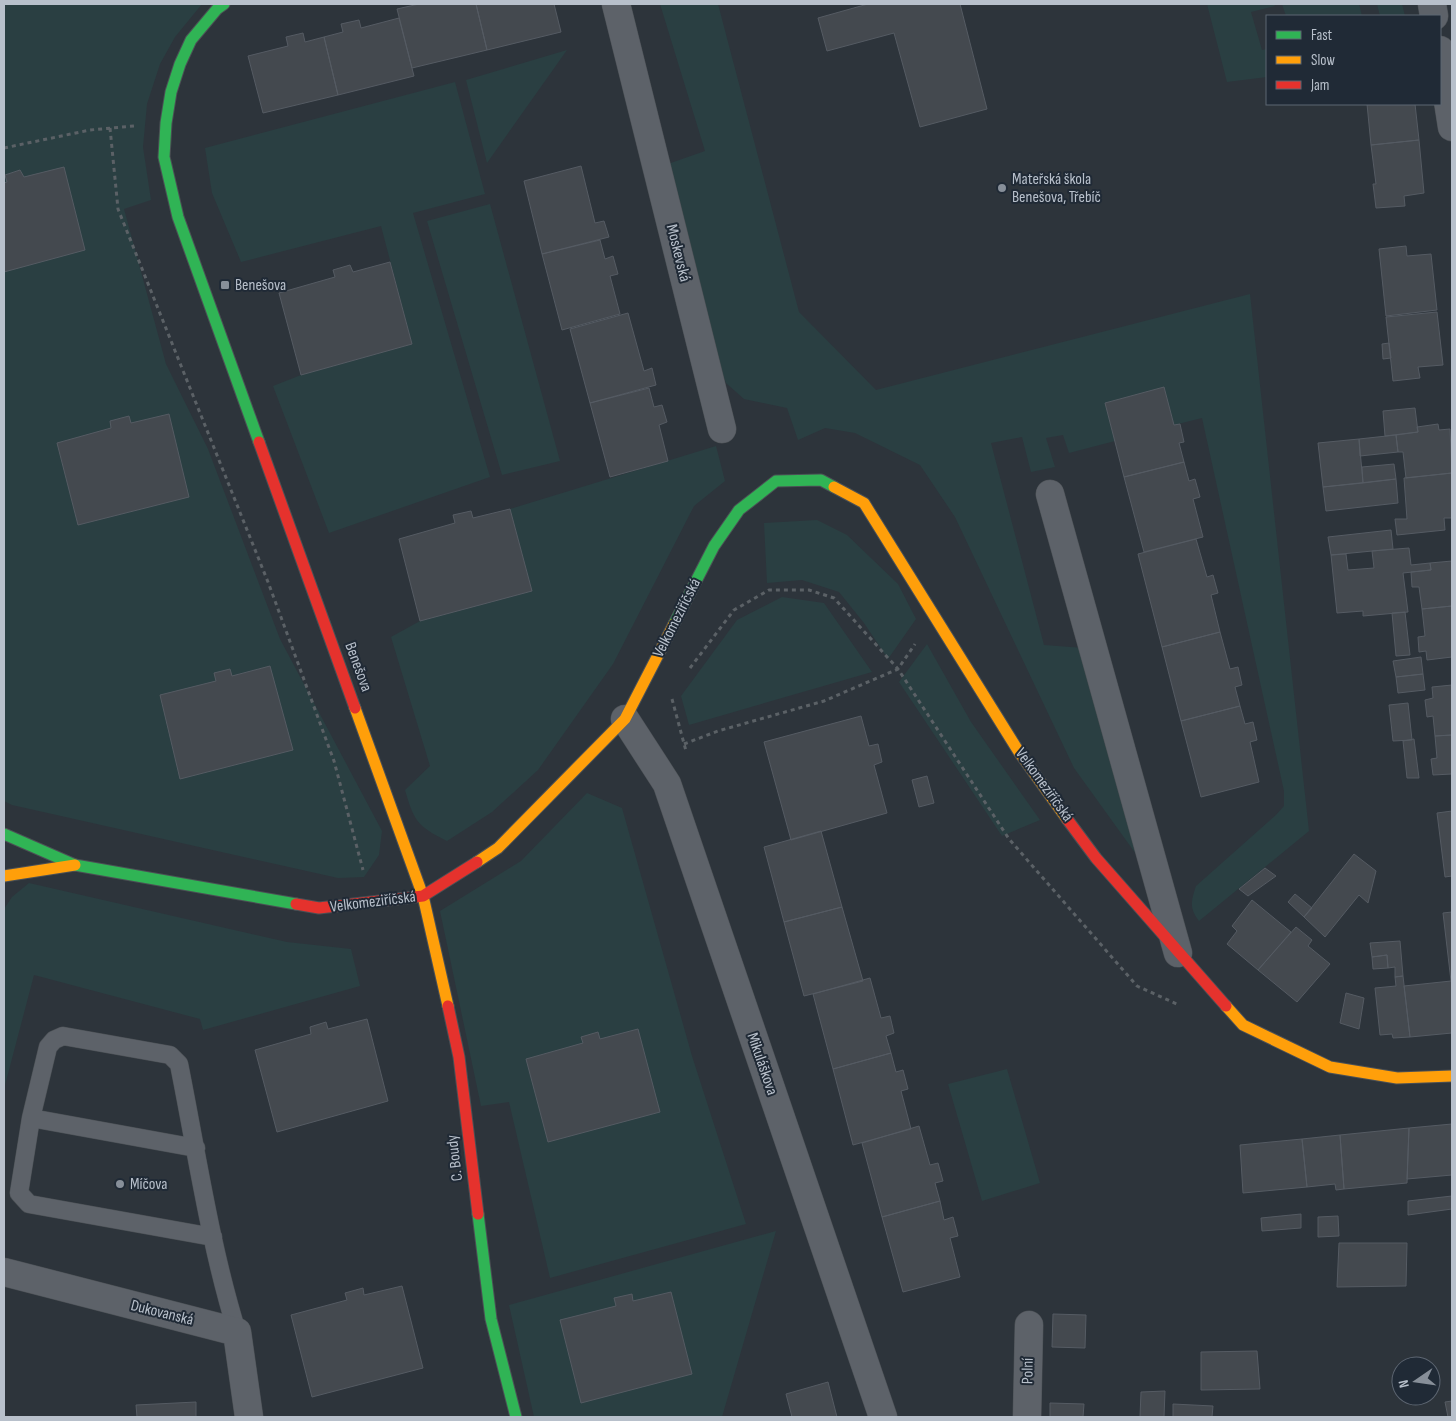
<svg xmlns="http://www.w3.org/2000/svg" width="1456" height="1421" font-family="'Sofia Sans Condensed',sans-serif">
  <style>
    .green { fill: #2a3f42 }
    .building { fill: #44494f; stroke: #555b63 }
    .lines { fill: none; stroke-linecap: round; stroke-linejoin: round }
    .lane-casing { stroke: #4b5055; stroke-width: 19 }
    .street-casing { stroke: #4b5055; stroke-width: 29 }
    .fast-casing { stroke: #4b5055; stroke-width: 13 }
    .slow-casing { stroke: #4b5055; stroke-width: 13 }
    .jam-casing { stroke: #4b5055; stroke-width: 13 }
    .path { stroke: #5b6166; stroke-width: 3; stroke-dasharray: 4 4; stroke-linecap: butt }
    .lane { stroke: #5d6269; stroke-width: 18 }
    .street { stroke: #5d6269; stroke-width: 28 }
    .fast { stroke: #30b455; stroke-width: 11 }
    .slow { stroke: #ff9f0a; stroke-width: 11 }
    .jam { stroke: #e5322d; stroke-width: 11 }
    .poi-dot { fill: #878f99; stroke: #202a36; stroke-width: 2 }
    .labels { text-anchor: middle; dominant-baseline: central; stroke-width: 4; stroke-linejoin: round; paint-order: stroke }
    .poi-label { font-size: 16px; fill: #b8c0cb; stroke: #202a36; text-anchor: start }
    .street-label { font-size: 16px; fill: #b8c0cb; stroke: #202a36 }
  </style>
  <rect width="100%" height="100%" fill="#2d343b"/>
  <path class="green" d="M4,4H202L175,37L160,64L147,104L143,147L151,200L124,209L166,364L208,449L280,639L382,831L379,855L364,877L338,878L12,805L4,801Z
    M660,4H718L799,312L876,390L1250,294L1309,831L1199,921C1189,908 1191,901 1196,886L1276,815L1284,806V791L1202,418L1174,425L1164,388L1105,403L1115,441L1069,453L1063,435L1046,438L1055,467L1031,472L1022,437L991,443L1044,645L1084,648L1141,861L1074,768L955,517L920,465L855,433L825,428L798,440L787,408L744,399L726,383L715,358L665,165L705,151Z
    M1207,4H1274L1275,6L1251,12L1262,50L1267,49V77L1227,82Z
    M1282,4H1359L1362,16H1286Z
    M1377,4H1402L1405,16H1380Z
    M567,50L487,163L466,80Z
    M455,82L485,194L413,213L490,477L329,533L273,386L301,375L412,344L381,226L241,262L212,193L205,148Z
    M490,204L560,461L502,475L427,221Z
    M716,446L725,481L694,506L613,664L538,770L492,812L447,841C417,826 414,821 405,790L430,766L391,637L420,621L532,591L510,509Z
    M817,520L847,535L898,584L916,619L888,659L864,623L839,592L802,580L767,583L764,523Z
    M782,597L824,603L872,672L689,725L681,696L737,620Z
    M927,644L971,722L1040,820L1002,836L899,682Z
    M587,793L622,808L692,1056L746,1224L550,1278L509,1102L481,1106L440,911L521,861Z
    M29,883L287,942L351,949L360,986L203,1030L200,1019L34,975L4,1089V909L12,897Z
    M1007,1069L1040,1183L982,1201L948,1084Z
    M776,1231L722,1417H534L509,1305Z"/>
  <path class="building" d="M419,4H476L487,50L412,68L397,9Z
    M476,4H554L561,32L487,50Z
    M868,4H960L987,109L920,127L894,33L827,51L818,18Z
    M399,18L414,76L338,95L324,37L343,32L341,24L359,20L361,28Z
    M303,33L305,42L324,37L338,95L263,113L248,56L288,46L286,37Z
    M1367,104H1415L1419,140L1371,145Z
    M1419,140L1424,193L1404,196L1405,206L1376,208L1373,184H1376L1371,145Z
    M581,166L595,223L604,221L609,237L542,254L524,181Z
    M64,167L85,250L4,272V183L7,182L5,175L20,170L24,177Z
    M600,240L605,259L613,256L618,274L610,276L620,314L562,330L542,254Z
    M1406,246L1407,256L1431,254L1437,310L1386,316L1379,249Z
    M390,262L412,344L301,375L279,293L335,277L333,270L350,265L353,272Z
    M1437,312L1443,365L1418,367L1420,378L1393,381L1386,317Z
    M628,313L644,371L652,368L656,385L590,403L570,329Z
    M1389,343L1391,358L1383,359L1382,344Z
    M1164,387L1174,425L1180,424L1184,442L1179,443L1184,462L1124,477L1105,403Z
    M649,388L654,407L662,405L667,422L659,425L668,461L610,477L590,403Z
    M1415,408L1418,432L1385,436L1383,411Z
    M169,414L189,497L78,525L57,443L111,428L110,421L129,416L131,423Z
    M1438,424L1439,430L1450,429L1452,473L1406,478L1403,452H1398L1396,435L1418,432L1417,427Z
    M1396,435L1398,452L1360,456L1359,439Z
    M1359,439L1363,483L1323,487L1318,443Z
    M1184,462L1189,481L1195,479L1200,497L1193,499L1203,537L1144,552L1124,477Z
    M1394,464L1396,479L1363,483L1362,467Z
    M1452,473V518H1444L1445,530L1397,535L1395,519H1407L1404,478Z
    M1396,479L1398,503L1326,511L1323,487Z
    M510,509L532,591L420,621L399,539L455,523L453,515L471,511L473,518Z
    M1391,530L1393,549L1331,555L1328,537Z
    M1196,539L1207,577L1213,575L1218,593L1211,595L1220,632L1162,647L1138,554Z
    M1409,548L1411,565L1430,563L1431,570L1403,573L1408,612L1363,616V611L1337,613L1331,555L1346,554L1348,570L1374,568L1372,551Z
    M1452,561V606L1422,609L1419,587H1412L1411,572L1431,570L1430,563Z
    M1452,606V657L1427,660L1426,651L1419,652L1418,637L1425,636L1422,609Z
    M1405,612L1410,655L1396,656L1392,613Z
    M1220,632L1230,669L1238,667L1242,685L1235,687L1240,706L1181,721L1162,647Z
    M1421,657L1423,674L1396,677L1393,661Z
    M270,666L293,750L180,779L160,695L216,681L214,673L230,669L232,676Z
    M1423,674L1425,690L1398,693L1396,677Z
    M1452,685V735L1435,736L1433,716L1427,717L1425,700L1433,698L1432,687Z
    M1408,703L1412,740L1393,741L1389,705Z
    M1240,706L1245,724L1253,722L1257,740L1250,742L1259,782L1201,797L1181,721Z
    M861,716L869,746L878,744L882,762L874,765L887,813L791,840L764,742Z
    M1452,735V777V774L1433,775L1431,759L1437,758L1435,736Z
    M1414,739L1419,778H1407L1403,741Z
    M927,776L934,803L919,807L912,780Z
    M1452,811V876L1445,877L1437,813Z
    M821,831L842,907L784,922L764,847Z
    M1354,854L1376,871L1368,903L1359,895L1325,937L1304,917Z
    M1265,868L1276,876L1248,896L1239,889Z
    M1295,894L1312,908L1304,917L1288,902Z
    M1252,900L1291,932L1258,970L1227,944L1237,931L1232,926Z
    M842,907L863,981L804,996L784,922Z
    M1452,912V1033L1410,1037L1404,986L1451,981L1443,913Z
    M1296,927L1312,940L1308,946L1330,964L1297,1002L1258,970Z
    M1400,941L1403,976L1395,977V967L1388,968L1387,955L1372,957L1370,943Z
    M1387,955L1388,968L1373,969L1372,957Z
    M1403,976L1410,1037L1393,1038L1392,1034L1380,1035L1375,988L1396,986L1395,977Z
    M870,978L881,1018L890,1016L894,1033L886,1036L891,1053L833,1069L813,994Z
    M1346,993L1364,998L1359,1029L1340,1023Z
    M367,1019L388,1101L277,1132L255,1050L311,1034L310,1027L326,1022L328,1029Z
    M638,1029L660,1112L548,1142L526,1059L583,1043L581,1037L598,1032L600,1039Z
    M891,1053L896,1072L903,1070L908,1089L901,1091L911,1129L853,1145L833,1069Z
    M1452,1124V1175L1407,1179L1409,1128Z
    M919,1126L930,1165L938,1163L943,1181L935,1183L940,1201L882,1217L862,1143Z
    M1409,1128L1407,1183L1344,1189L1340,1135Z
    M1340,1135L1344,1189L1336,1190L1335,1184L1307,1187L1302,1139Z
    M1302,1139L1307,1187L1243,1193L1240,1145Z
    M1452,1196V1209L1408,1215V1201Z
    M940,1201L944,1220L953,1217L958,1236L950,1238L960,1277L903,1292L882,1217Z
    M1301,1214V1228L1262,1231L1261,1218Z
    M1338,1216L1339,1236L1318,1237V1217Z
    M1339,1243H1407L1406,1286L1337,1287Z
    M402,1286L423,1368L312,1397L291,1315L347,1300L345,1293L363,1288L364,1295Z
    M671,1292L692,1374L581,1403L560,1320L616,1306L614,1298L632,1294L633,1301Z
    M1053,1314L1086,1315L1085,1348L1052,1347Z
    M1257,1351L1260,1389L1201,1390V1352Z
    M828,1382L837,1417H792L786,1394Z
    M1165,1391L1164,1417H1140L1141,1392Z
    M1452,1401V1417H1448L1445,1402Z
    M196,1402V1417H137L136,1405Z
    M1050,1403L1084,1404L1083,1417H1050Z
    M1173,1404L1213,1406L1212,1417H1173Z"/>
  <g class="lines">
    <g class="lane-casing">
      <path id="lane" d="M31,1118L196,1148
        M213,1237L29,1204L19,1193L31,1118L48,1047L54,1040L63,1036L170,1055L179,1064C197,1154 210,1245 237,1332"/>
    </g>
    <g class="street-casing">
      <path id="street" d="M616,4L722,429
        M1432,4L1434,16
        M1440,50L1452,127
        M1050,494L1178,953
        M625,719L667,784L883,1417
        M4,1272L237,1332L249,1417
        M1027,1417L1029,1325"/>
    </g>
    <g class="fast-casing">
      <path id="fast" d="M224,4L217,9L191,40L180,64L171,92L166,123L164,157L178,217L259,442
        M674,624L714,546L739,510L776,481L821,480L834,487
        M4,834L75,865L296,904
        M478,1214L491,1319L516,1417"/>
    </g>
    <g class="slow-casing">
      <path id="slow" d="M834,487L864,503L1019,752L1067,819
        M355,708L423,896L448,1006
        M477,862L498,848L625,719L674,624
        M4,876L75,865
        M1226,1006L1243,1025L1330,1067L1397,1078L1452,1076"/>
    </g>
    <g class="jam-casing">
      <path id="jam" d="M259,442L355,708
        M1067,819L1096,858L1226,1006
        M296,904L319,908L423,896L477,862
        M448,1006L459,1057L478,1214"/>
    </g>
    <path class="path" d="M110,128L118,209L268,582L334,761L363,870
      M4,148L90,130L134,126
      M690,668L734,610L769,590H809L834,598L898,669L1009,839L1137,986L1179,1005
      M672,699L686,751
      M684,744L718,731L824,701L898,669L915,644"/>
    <use href="#lane" class="lane"/>
    <use href="#street" class="street"/>
    <use href="#fast" class="fast"/>
    <use href="#slow" class="slow"/>
    <use href="#jam" class="jam"/>
  </g>
  <g class="poi-dot">
    <circle cx="1002" cy="188" r="5"/>
    <rect x="220" y="280" width="10" height="10" rx="2.5"/>
    <circle cx="120" cy="1184" r="5"/>
  </g>
  <g class="labels">
    <g class="poi-label">
      <text x="1012" y="179">Mateřská škola<tspan x="1012" dy="18">Benešova, Třebíč</tspan></text>
      <text x="235" y="285">Benešova</text>
      <text x="130" y="1184">Míčova</text>
    </g>
    <g class="street-label">
      <text transform="translate(678 253) rotate(76)">Moskevská</text>
      <text transform="translate(677 618) rotate(-63)">Velkomeziříčská</text>
      <text transform="translate(358 667) rotate(70)">Benešova</text>
      <text transform="translate(1044 785) rotate(54)">Velkomeziříčská</text>
      <text transform="translate(373 902) rotate(-7)">Velkomeziříčská</text>
      <text transform="translate(762 1064) rotate(71)">Mikuláškova</text>
      <text transform="translate(455 1158) rotate(-97)">C. Boudy</text>
      <text transform="translate(162 1313) rotate(14)">Dukovanská</text>
      <text transform="translate(1028 1371) rotate(-89)">Polní</text>
    </g>
  </g>
  <rect width="1456" height="1421" fill="none" stroke="#b8c0cb" stroke-width="10"/>
  <rect x="1266" y="15" width="175" height="90" fill="#202a36" stroke="#5d6672"/>
  <rect x="1276" y="31" width="25" height="8" fill="#30b455" stroke="#5d6672"/>
  <text x="1311" y="40" font-size="15" fill="#b8c0cb">Fast</text>
  <rect x="1276" y="56" width="25" height="8" fill="#ff9f0a" stroke="#5d6672"/>
  <text x="1311" y="65" font-size="15" fill="#b8c0cb">Slow</text>
  <rect x="1276" y="81" width="25" height="8" fill="#e5322d" stroke="#5d6672"/>
  <text x="1311" y="90" font-size="15" fill="#b8c0cb">Jam</text>
  <g transform="translate(1416 1381) rotate(257)"><circle r="24" fill="#202a36" stroke="#5d6672"/>
  <path d="M0-4L9 19L0 12L-9 19Z" fill="#878f99"/>
  <text y="-8" font-size="14" font-weight="bold" text-anchor="middle" fill="#b8c0cb">N</text>
  </g>
</svg>
